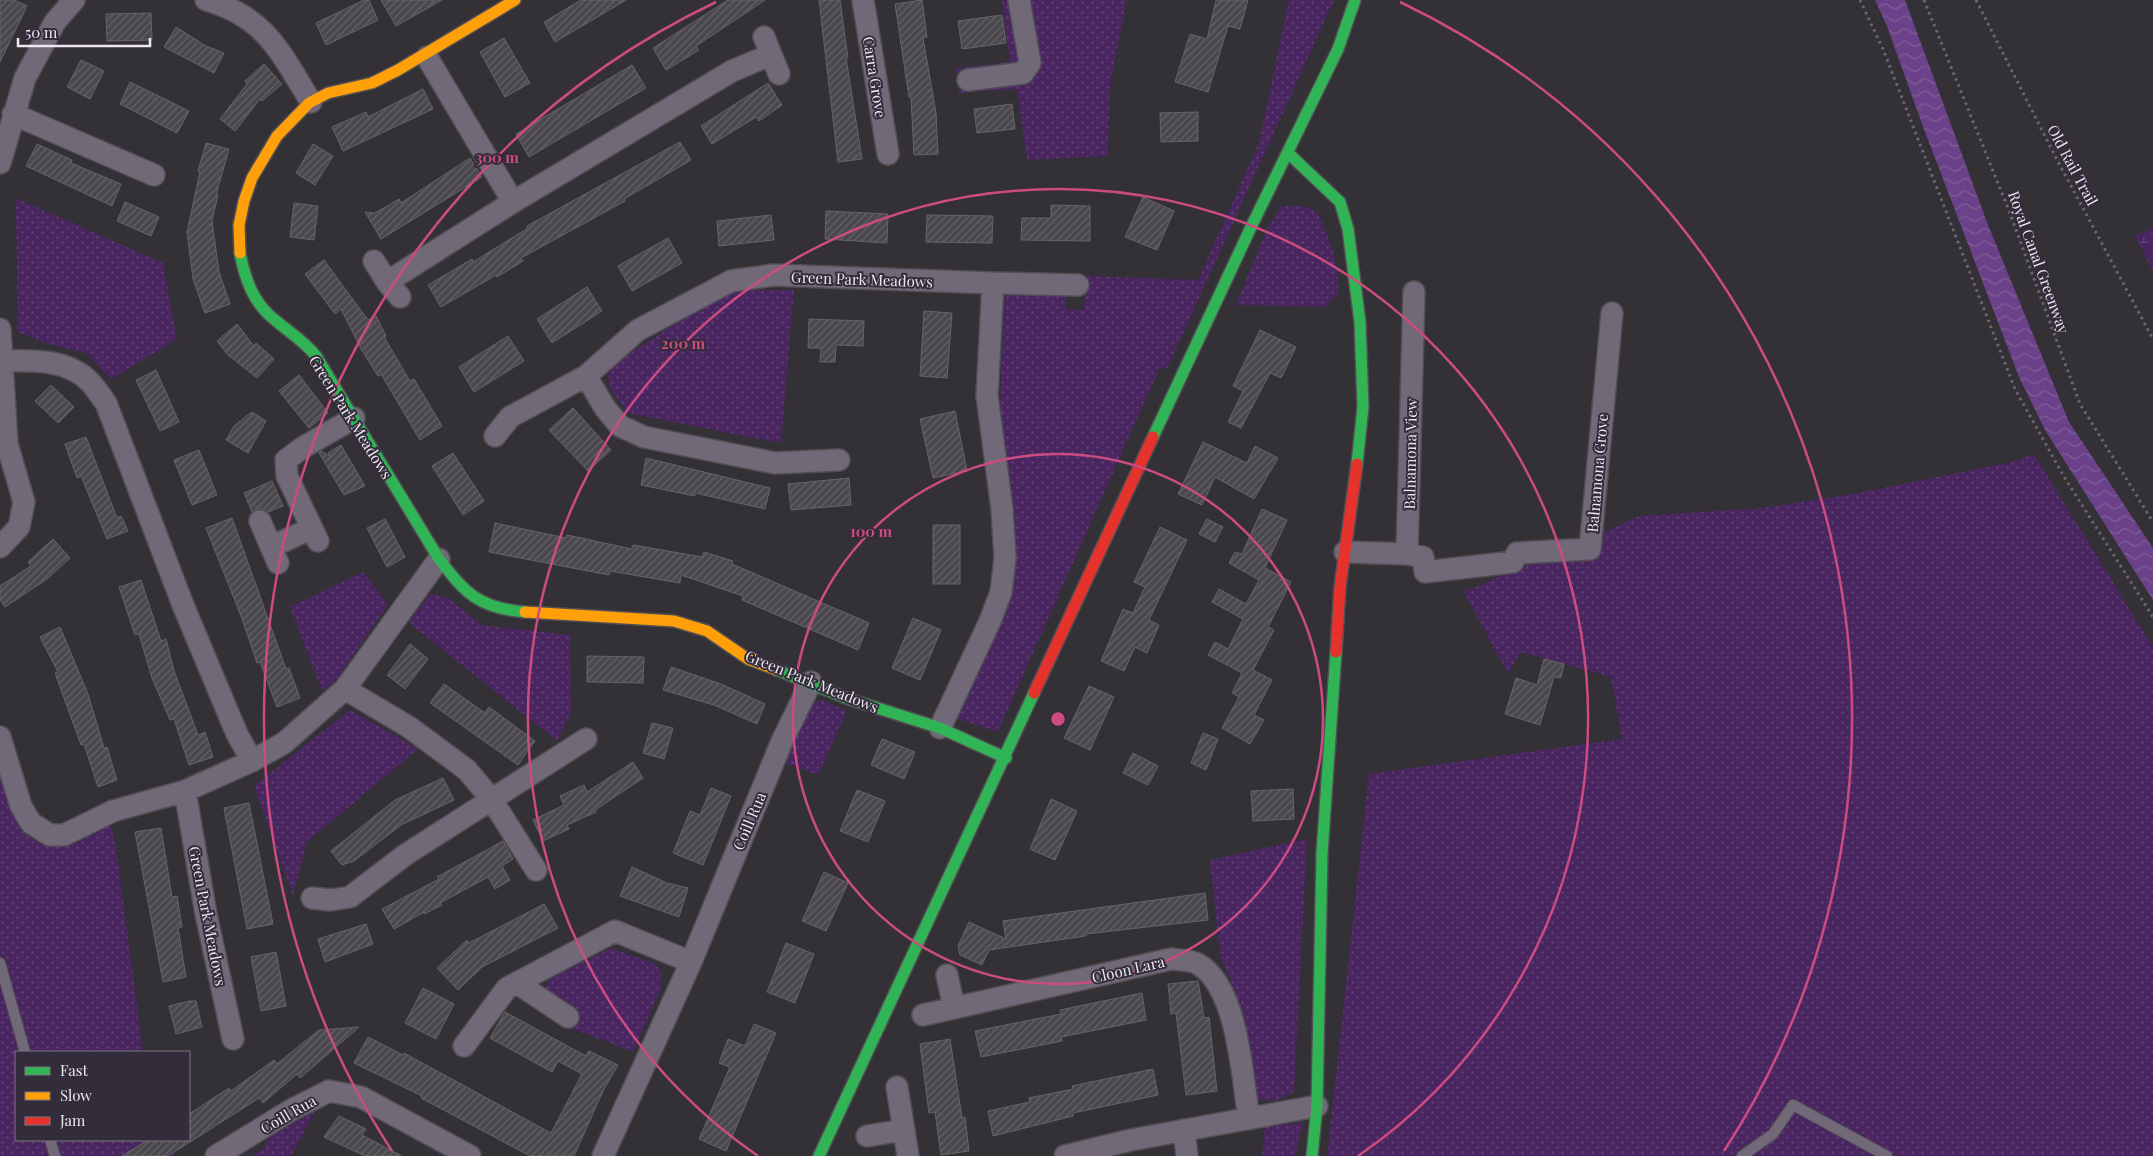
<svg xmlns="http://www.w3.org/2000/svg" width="2153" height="1156" font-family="'Playfair Display',serif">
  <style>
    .green { fill: url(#green-dots) }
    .wetland { fill: url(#wetland-marsh) }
    .water { fill: url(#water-waves) }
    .building { fill: url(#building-hatch); stroke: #666369 }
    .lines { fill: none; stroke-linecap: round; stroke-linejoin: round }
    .lane-casing { stroke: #514e53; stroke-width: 12 }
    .street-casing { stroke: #514e53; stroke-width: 24 }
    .fast-casing { stroke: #514e53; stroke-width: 14 }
    .slow-casing { stroke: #514e53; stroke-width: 14 }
    .jam-casing { stroke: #514e53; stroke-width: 14 }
    .path { stroke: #6d6672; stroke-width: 3; stroke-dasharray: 2.5 4; stroke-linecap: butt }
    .lane { stroke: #716978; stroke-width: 10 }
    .street { stroke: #716978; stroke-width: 21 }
    .fast { stroke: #30b455; stroke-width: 11 }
    .slow { stroke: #ff9f0a; stroke-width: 11 }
    .jam { stroke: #e5322d; stroke-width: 11 }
    .ring { fill: none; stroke: #cd4c80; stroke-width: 2.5 }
    .labels { text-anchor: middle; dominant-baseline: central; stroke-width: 4; stroke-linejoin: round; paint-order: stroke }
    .street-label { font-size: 15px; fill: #ede8f1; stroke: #332c3a }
    .centre { fill: #cd4c80; stroke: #332c3a; stroke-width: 2.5 }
    .ring-label { font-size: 15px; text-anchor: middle; font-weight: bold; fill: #cd4c80; stroke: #332c3a; stroke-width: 4; stroke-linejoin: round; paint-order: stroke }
  </style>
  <defs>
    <pattern id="green-dots" width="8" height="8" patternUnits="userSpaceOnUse" patternTransform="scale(1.25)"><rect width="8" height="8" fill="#4a2661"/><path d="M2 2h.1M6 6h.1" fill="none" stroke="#644678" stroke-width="1.8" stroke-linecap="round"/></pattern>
    <pattern id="wetland-marsh" width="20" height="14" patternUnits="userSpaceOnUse" patternTransform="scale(1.25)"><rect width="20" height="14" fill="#4a2661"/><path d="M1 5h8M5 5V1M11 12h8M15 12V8" fill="none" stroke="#644678"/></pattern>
    <pattern id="water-waves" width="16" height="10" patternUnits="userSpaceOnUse" patternTransform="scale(1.25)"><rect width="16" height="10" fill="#6b4289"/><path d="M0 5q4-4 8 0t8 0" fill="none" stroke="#805d9a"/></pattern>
    <pattern id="building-hatch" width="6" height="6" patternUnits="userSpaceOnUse" patternTransform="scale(1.25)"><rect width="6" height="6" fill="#4b484d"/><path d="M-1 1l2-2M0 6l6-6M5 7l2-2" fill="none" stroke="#656267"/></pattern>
  </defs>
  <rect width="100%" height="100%" fill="#333036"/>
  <path class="green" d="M1002,0H1127L1111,80L1107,156L1027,160L1017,89L959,93L956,68L1010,62Z
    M1289,0H1334L1167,369L1160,367L998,732L957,719L1009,577L1015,516L1000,407L1005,289L1065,291L1066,309L1083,310L1088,276L1198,280L1259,143Z
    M16,198L163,263L177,339L111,379L86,353L48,344L18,332Z
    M1282,206H1303L1317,212C1329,238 1342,267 1337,296L1324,307L1236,305L1268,227Z
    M738,290H794L781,443L628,413L609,387L608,368L693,312Z
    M2034,454L2153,647V1156H1327L1369,774L1622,739L1611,677L1521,652L1508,674L1464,592L1640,516L1762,508L1859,493L2012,462Z
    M363,572L388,604L338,678L322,691L290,607Z
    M431,594L448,598L481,625L570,635L571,713L557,741L408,622Z
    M823,700L847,711L818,775L782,762L813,702Z
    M350,710L418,749L307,842L293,895L254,786Z
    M0,756L26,836C69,854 72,845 111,824L116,848L143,1052H16V1140H167L175,1156H0Z
    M1307,839L1294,1092L1275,1101L1257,1099L1231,981L1220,955L1210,860Z
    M611,948L656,964L662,974L661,988L633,1052L571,1028L579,1013L554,1003L545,987L550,978Z
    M316,1109L291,1156H251L264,1148L269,1138Z
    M1303,1123L1295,1156H1262L1265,1126Z"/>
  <path class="wetland" d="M2153,228V271L2135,236Z"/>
  <path class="water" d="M1875,0H1905L1988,225L2069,422L2153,548V600L2045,430L2019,377L1922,124L1887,26Z"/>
  <path class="building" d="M0,0H14L27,6L0,62Z
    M364,0H369L378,20L326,45L316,23Z
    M381,0H442L396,26Z
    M581,0H626L555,42L544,22Z
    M728,0H765L696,46L699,50L666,70L653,48Z
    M819,0H840L848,58H846L862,159L838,162Z
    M922,0L927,37L923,38L936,113L938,154L914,155L911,97H909L895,4Z
    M1216,0H1248L1240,29L1228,26L1208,92L1175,82L1190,34L1207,39Z
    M151,13L152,40L107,41L106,14Z
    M1002,15L1006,43L962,49L958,21Z
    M176,27L206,46L224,53L214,73L164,47Z
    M504,38L530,83L505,97L480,52Z
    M81,60L104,71L90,99L67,87Z
    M264,64L282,84L262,101L260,99L235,131L220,119L247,84L245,81Z
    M632,65L646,88L529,157L516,134Z
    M130,82L189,111L177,133L120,104Z
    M768,83L782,105L759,121L756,117L712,144L701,126Z
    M423,89L433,109L343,151L332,127L366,112L368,117Z
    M1012,104L1015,129L977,133L974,109Z
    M1198,112V141L1161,142L1160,113Z
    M680,142L691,160L624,199L625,201L521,258L523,261L497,277L496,275L441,307L428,285L472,259L473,262L528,228L527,226Z
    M206,143L229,149L216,195H218L212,221L219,272L230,304L205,313L193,279L187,232L200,172L198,171Z
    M37,144L72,160L71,163L121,184L112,206L26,166Z
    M313,144L333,156L315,185L296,173Z
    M470,158L482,177L381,239L365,212L375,213L399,199L401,203Z
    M1143,197L1174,211L1157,250L1125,237Z
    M125,202L159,217L151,236L117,221Z
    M294,203L318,206L314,240L290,237Z
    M1051,205L1090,206V241L1021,240L1022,218H1051Z
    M826,211L888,214L887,243L825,239Z
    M771,215L774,240L719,246L717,221Z
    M927,215L993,216L992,243L926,242Z
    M668,238L682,263L632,291L618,266Z
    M324,260L368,320L376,316L386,336L384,337L410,381L414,379L442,426L420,440L381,374L378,376L361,349L341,309L335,314L305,274Z
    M587,287L602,311L552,343L537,319Z
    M924,311L952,313L947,378L920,376Z
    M809,319L864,321L863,346L836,345L835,362H820L821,348H808Z
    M237,324L254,346L256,343L274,359L257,378L228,355L217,341Z
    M1260,330L1296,347L1281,378L1270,373L1241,428L1228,422L1243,391L1233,386Z
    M508,336L524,361L474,392L459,367Z
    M156,370L179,422L160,431L136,380Z
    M299,375L328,413L309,428L279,391Z
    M51,385L74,407L58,423L35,401Z
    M573,408L611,450L588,471L549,430Z
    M955,411L967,471L933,478L920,419Z
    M252,412L266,421L248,453L226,440L234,426Z
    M86,437L117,518L121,516L128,531L107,539L81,476L77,478L65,444Z
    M1203,442L1247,463L1255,446L1278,458L1254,499L1215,477L1202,505L1178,494Z
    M341,445L365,486L344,495L319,453L321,451L331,457L328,453Z
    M199,450L217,495L192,505L174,460Z
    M453,453L484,501L463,515L432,466Z
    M646,458L770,488L765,509L695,493V496L641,485Z
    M849,478L851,505L791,510L788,484Z
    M272,481L283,506L268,512L261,509L252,512L244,493Z
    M1262,509L1287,520L1265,568L1291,582L1268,627L1274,630L1253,670L1272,680L1254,715L1264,720L1250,744L1222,728L1239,697L1232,693L1242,673L1208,655L1215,642L1228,649L1243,619L1212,602L1219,589L1246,604L1259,580L1229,563L1235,552L1242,554Z
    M232,518L286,669L289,668L300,698L277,707L260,662L257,663L241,616L206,528Z
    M385,519L405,557L387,567L367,528Z
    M1207,519L1223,527L1215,542L1199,534Z
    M495,523L566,538L567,535L632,549L633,545L702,557L704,552L733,561L732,564L869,623L858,650L742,600L743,596L681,575L680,583L610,571L609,575L489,552Z
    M933,525H960V584H933Z
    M1160,527L1187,540L1149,620L1159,625L1147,653L1135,647L1124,671L1101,661L1123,609L1133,613L1145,587L1134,582Z
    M53,539L70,558L47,579L5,607L0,600V586L31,566L28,562Z
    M141,580L161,641L166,639L174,671L198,735L205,732L213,757L189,765L174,719L170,720L152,678L139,634L135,635L119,587Z
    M913,618L941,630L920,680L892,668Z
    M60,627L88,694L104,748L107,747L117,780L98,787L84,744L81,745L55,673L58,672L40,637Z
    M410,644L428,659L405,689L387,675Z
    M587,656L644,657L643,683L587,682Z
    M1544,659L1564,664L1561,678L1554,677L1540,725L1505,714L1516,678L1537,685Z
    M671,667L721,684L765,704L757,724L714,705L663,690Z
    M444,684L485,713L489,707L535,741L518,765L430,703Z
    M1089,686L1114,697L1090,750L1064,738Z
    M652,723L673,728L664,759L643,753Z
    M1203,733L1218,739L1206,770L1191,763Z
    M882,739L915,752L904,779L871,765Z
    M1133,753L1158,766L1148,785L1123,773Z
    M633,762L643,778L595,810L596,812L567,825L569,829L543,841L533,820L564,805L560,796L584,785L587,792Z
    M443,778L454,800L401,825L354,861L342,865L331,851L395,800Z
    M711,788L731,796L703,865L673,853L690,811L700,815Z
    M1293,789L1294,819L1253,821L1251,791Z
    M857,790L885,801L868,842L840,831Z
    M1051,799L1077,811L1055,860L1030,849Z
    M249,803L273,924L247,929L224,808Z
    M161,828L172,897L177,896L182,927L178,928L186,977L163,982L135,832Z
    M503,841L513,859L502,866L510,880L495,889L488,877L440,903L442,905L424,914V912L394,929L382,909L439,879L437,877Z
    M632,867L667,883L688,888L679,917L620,896Z
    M824,872L848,883L826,931L802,921Z
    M1205,893L1208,920L1086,934V936L989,950L982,965L960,955L958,946L969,922L1006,939L1003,921Z
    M544,904L558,928L482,967L458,990L437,968L467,940L469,943Z
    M366,924L373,944L325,962L318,939Z
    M786,943L814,954L795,1003L767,992Z
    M276,952L286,1006L261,1011L251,957Z
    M1198,981L1204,1018L1209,1017L1217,1091L1186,1095L1176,1013L1171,1014L1168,984Z
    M423,988L454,1004L436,1039L405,1023Z
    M1142,993L1146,1020L1061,1037L1062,1041L981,1057L975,1031L1061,1014L1060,1010Z
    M190,1001H196L202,1027L176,1034L169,1006Z
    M505,1012L586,1056L589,1051L618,1065L603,1091L574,1156H530L421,1098L422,1096L354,1063L368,1037L403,1055L404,1053L551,1133L582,1074L558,1061L552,1072L490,1038Z
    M754,1024L776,1033L726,1151L699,1139L730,1067L719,1063L728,1039L745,1046Z
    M359,1027L300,1078L297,1074L263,1103L259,1098L168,1156H122L148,1140H189V1114L229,1088L231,1091L274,1060L277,1064L319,1030Z
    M950,1039L962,1118L965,1117L969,1151L941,1155L935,1112L929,1113L920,1044Z
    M1153,1069L1158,1095L1073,1113V1116L993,1136L988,1111L1030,1102L1029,1098L1073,1089L1072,1086Z
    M339,1116L366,1129L362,1135L402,1156H365L324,1137Z"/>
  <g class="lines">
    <g class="lane-casing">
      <path id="lane" d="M0,963L25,1052
        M50,1140L55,1156
        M1742,1156L1773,1134L1793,1105L1887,1156"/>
    </g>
    <g class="street-casing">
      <path id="street" d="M206,0C266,17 280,52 311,102
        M863,0L888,154
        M764,37L779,74
        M427,57L513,202
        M968,80L1023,73L1030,63L1019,0
        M13,114L154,175
        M0,163L25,78L55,22L74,0
        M374,261L387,282L400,297
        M387,282L513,202L732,71L770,55
        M993,283L1078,285
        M0,329L7,444L24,502L19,527L0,547
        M2,361C31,360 67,359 89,381C95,387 100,395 106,403L183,605L237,734L252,761
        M495,436L510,417L586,376
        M839,460L775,463L644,437L620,426L605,408L586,376L638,330L731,281L773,275L993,283L987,396L1002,509L1005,558L1001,592L990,621L940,728
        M260,521L278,563
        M318,541L287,476L286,460L302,448L354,418
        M271,547L312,528
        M1345,552L1407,554L1414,292
        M1407,554L1423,557L1425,572L1513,562L1517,553L1590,549L1612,313
        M345,689L409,727L467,770L492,800L536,870
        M0,737L21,806L31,823L50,835H64L113,811L185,791L252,761L284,743L345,689L439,559
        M185,791L206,914L233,1039
        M312,898L331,900L350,897L405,855L586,739
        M947,975L954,1008
        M517,983L568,1017
        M923,1015L1171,959C1179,960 1192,960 1198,964C1238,987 1242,1076 1249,1119
        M464,1046L507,988L615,931L691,962L782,741L811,682
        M897,1087L908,1156
        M1184,1130L1187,1156
        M867,1136L904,1130
        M216,1156L293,1109L329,1091L361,1097L470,1156
        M603,1156L691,962
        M1065,1156L1131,1140L1317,1106"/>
    </g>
    <g class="fast-casing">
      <path id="fast" d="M1288,153L1340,202L1348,229L1360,322L1363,407L1357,464
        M240,253C245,279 253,303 275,320C289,332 304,341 316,356L439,559C466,594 479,608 525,612
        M1153,437L1252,225L1338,49L1355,0
        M777,670L846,698L940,728L1006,758
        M819,1156L1034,693
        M1312,1156L1317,1106L1322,853L1336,652"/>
    </g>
    <g class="slow-casing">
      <path id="slow" d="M240,253L239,225L244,201L252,178L277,136L309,103L328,93L372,83L398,70L515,0
        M525,612L674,621L707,631L748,659L777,670"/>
    </g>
    <g class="jam-casing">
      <path id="jam" d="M1336,652L1340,587L1357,464
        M1034,693L1153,437"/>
    </g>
    <path class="path" d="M1860,0L1883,49L2015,389L2063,475L2153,617
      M1924,0L2008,208L2080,404L2153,522
      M1976,0L2055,156L2153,339"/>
    <use href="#lane" class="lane"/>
    <use href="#street" class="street"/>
    <use href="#fast" class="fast"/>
    <use href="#slow" class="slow"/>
    <use href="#jam" class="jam"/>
  </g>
  <g class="ring">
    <circle cx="1058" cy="719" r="265"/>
    <path d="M758 1156A530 530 0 1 1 1358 1156"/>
    <path d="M392 1151A794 794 0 0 1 716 2M1400 2A794 794 0 0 1 1724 1151"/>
  </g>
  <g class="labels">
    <g class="street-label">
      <text transform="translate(875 77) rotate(81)">Carra Grove</text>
      <text transform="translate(2073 165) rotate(62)">Old Rail Trail</text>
      <text transform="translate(2039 262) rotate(70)">Royal Canal Greenway</text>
      <text transform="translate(862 279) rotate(2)">Green Park Meadows</text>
      <text transform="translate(351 417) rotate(58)">Green Park Meadows</text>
      <text transform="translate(1410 454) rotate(-89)">Balnamona View</text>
      <text transform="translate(1597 473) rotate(-85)">Balnamona Grove</text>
      <text transform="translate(812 681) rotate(22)">Green Park Meadows</text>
      <text transform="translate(749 821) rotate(-67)">Coill Rua</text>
      <text transform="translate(208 916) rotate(79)">Green Park Meadows</text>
      <text transform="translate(1128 969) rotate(-13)">Cloon Lara</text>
      <text transform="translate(288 1114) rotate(-30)">Coill Rua</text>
    </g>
  </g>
  <circle cx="1058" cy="719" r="8" class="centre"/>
  <g class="ring-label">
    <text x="497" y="163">300 m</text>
    <text x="683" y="349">200 m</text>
    <text x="871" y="537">100 m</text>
  </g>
  <rect x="15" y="1051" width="175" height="90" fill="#332c3a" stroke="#7d7783"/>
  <rect x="25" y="1067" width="25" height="8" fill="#30b455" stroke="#7d7783"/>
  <text x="60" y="1076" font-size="15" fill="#ede8f1">Fast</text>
  <rect x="25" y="1092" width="25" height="8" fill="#ff9f0a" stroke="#7d7783"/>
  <text x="60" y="1101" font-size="15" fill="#ede8f1">Slow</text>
  <rect x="25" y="1117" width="25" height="8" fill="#e5322d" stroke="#7d7783"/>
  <text x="60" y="1126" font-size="15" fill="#ede8f1">Jam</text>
  <path d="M18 38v8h132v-8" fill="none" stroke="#ede8f1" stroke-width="2.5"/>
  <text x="25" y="38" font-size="15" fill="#ede8f1" stroke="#332c3a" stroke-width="4" paint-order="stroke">50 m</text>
</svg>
